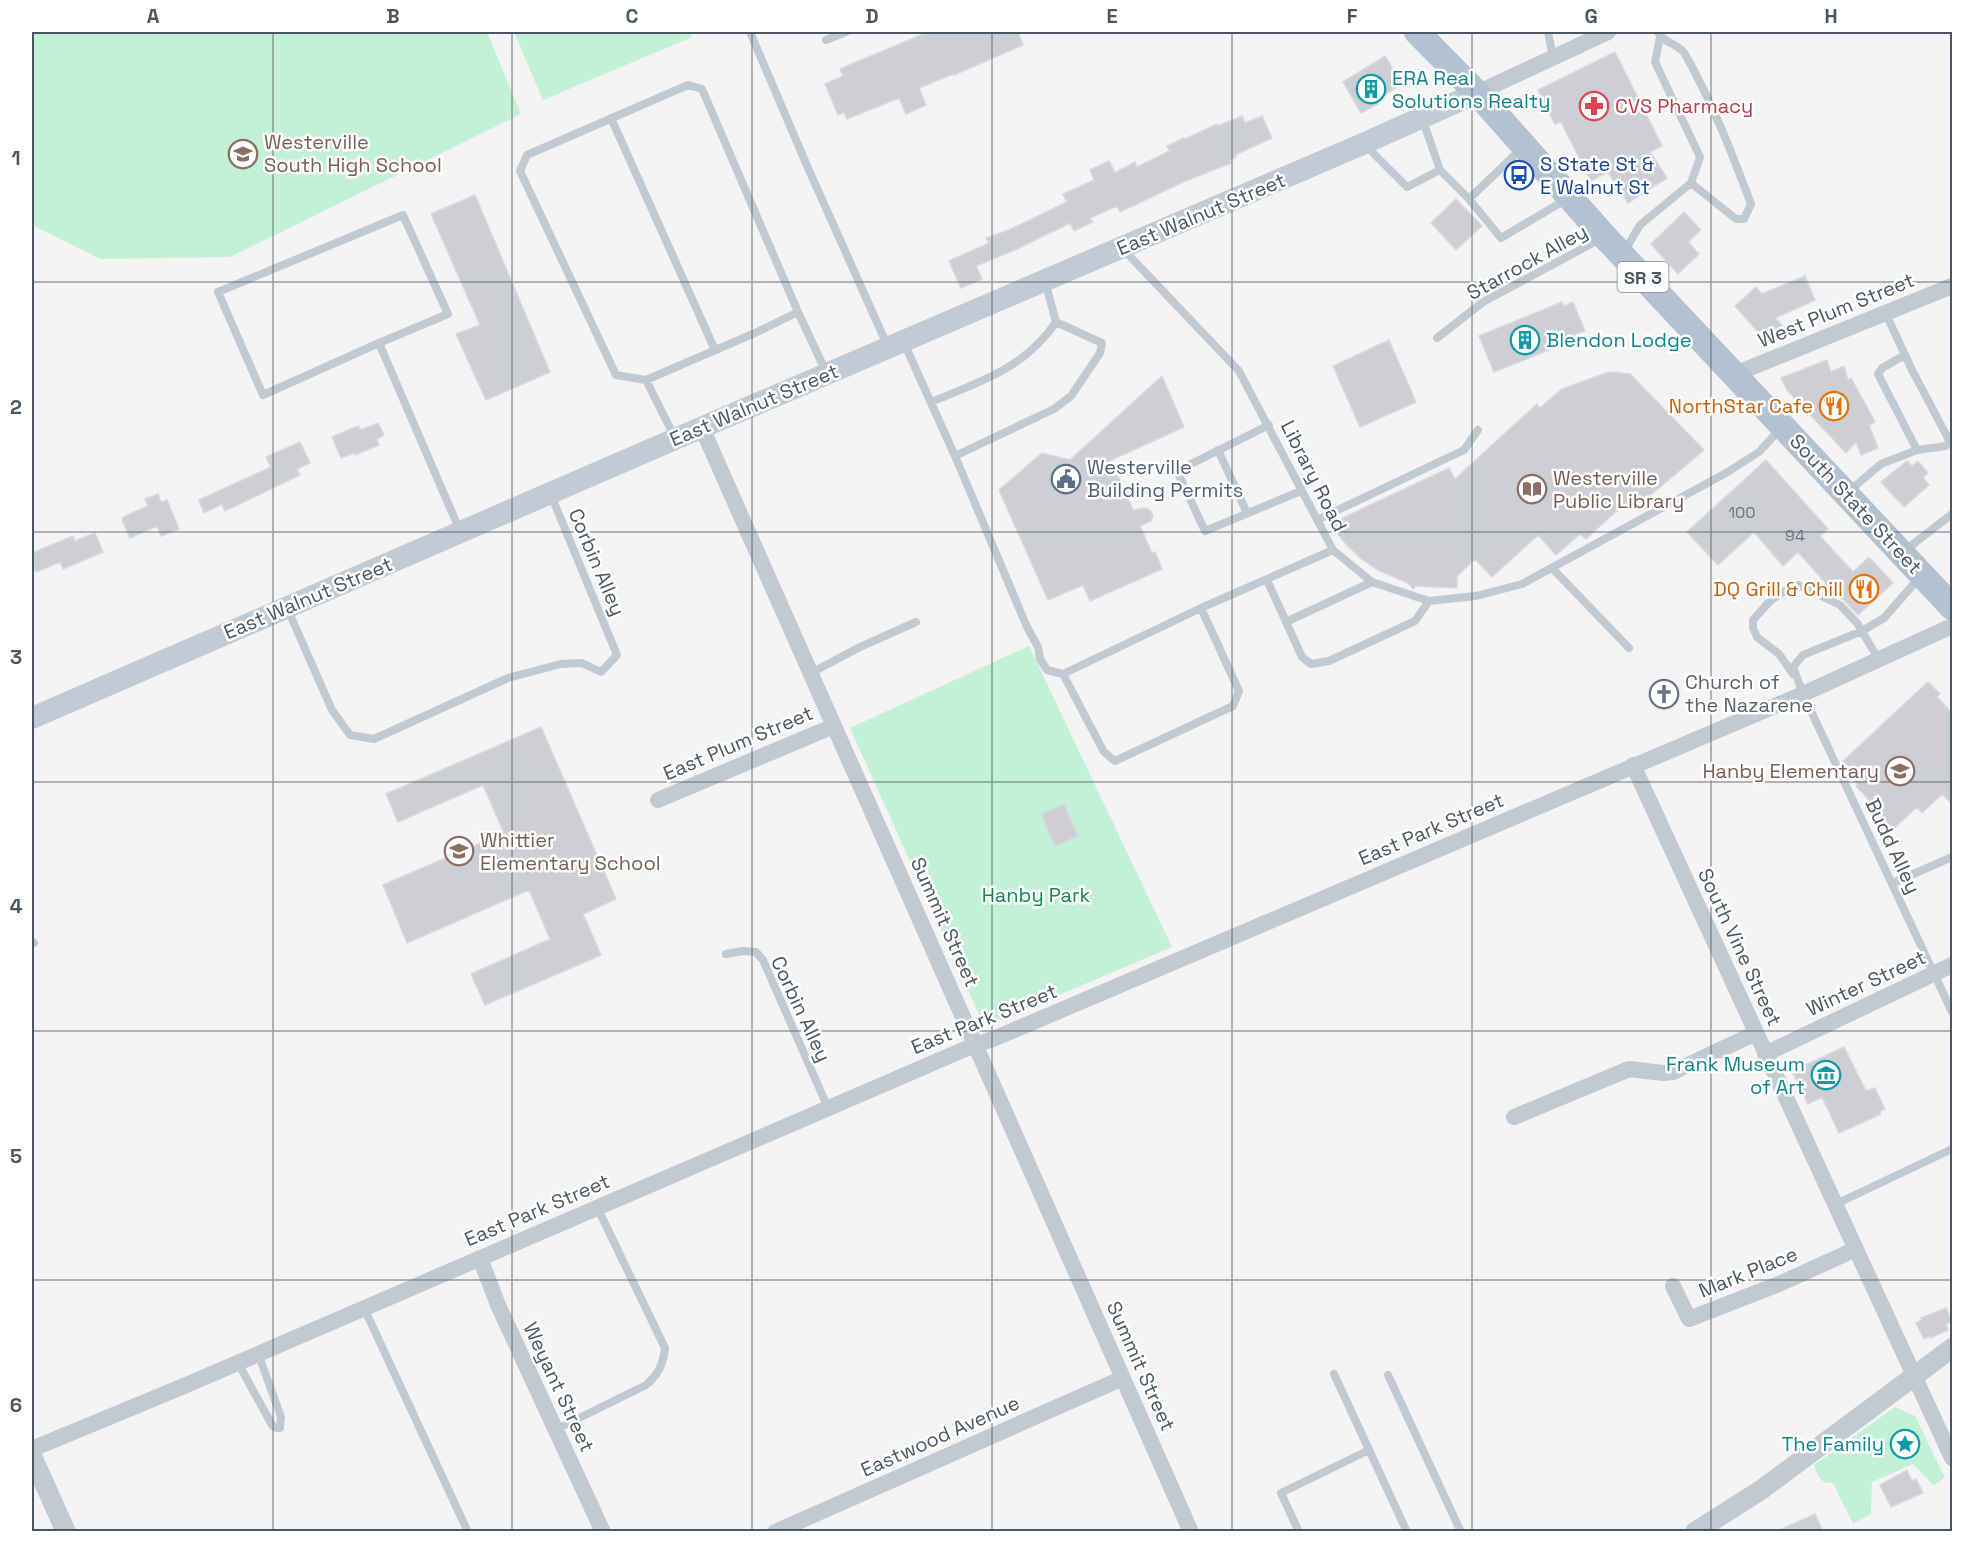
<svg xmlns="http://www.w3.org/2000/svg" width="1984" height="1563" font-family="'Space Grotesk',sans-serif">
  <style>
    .green { fill: #c3f1d5 }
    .building { fill: #cdcfd5; stroke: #d7d9de; stroke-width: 1.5 }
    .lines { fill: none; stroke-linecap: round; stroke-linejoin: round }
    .service { stroke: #c1cad2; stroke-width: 8 }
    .minor { stroke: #c1cad2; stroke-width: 16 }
    .tertiary { stroke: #c1cad2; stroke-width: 20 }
    .secondary { stroke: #c1cbd6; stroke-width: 22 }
    .primary { stroke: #b3c2d1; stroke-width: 26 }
    .grid { fill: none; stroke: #4a5661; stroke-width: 1.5; stroke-opacity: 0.55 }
    .labels { text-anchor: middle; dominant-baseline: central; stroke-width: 5; stroke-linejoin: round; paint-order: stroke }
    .number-label { font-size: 16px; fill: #6b747e }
    .shield { fill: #fff; stroke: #808990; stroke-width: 1.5 }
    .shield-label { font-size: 18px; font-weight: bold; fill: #4a5661 }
    .culture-label { font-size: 20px; fill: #0d838f; stroke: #fff; text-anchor: start }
    .health-label { font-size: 20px; fill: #be3a42; stroke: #fff; text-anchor: start }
    .education-label { font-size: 20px; fill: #785e54; stroke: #fff; text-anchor: start }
    .transit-label { font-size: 20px; fill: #164399; stroke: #fff; text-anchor: start }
    .street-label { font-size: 20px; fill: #4a5661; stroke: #fff }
    .food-label { font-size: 20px; fill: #c56008; stroke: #fff; text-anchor: end }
    .service-label { font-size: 20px; fill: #4e5e75; stroke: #fff; text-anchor: start }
    .worship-label { font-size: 20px; fill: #5b616d; stroke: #fff; text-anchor: start }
    .park-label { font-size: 20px; fill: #17864f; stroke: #fff }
    .neatline { fill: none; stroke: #4a5661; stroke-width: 2 }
    .grid-label { font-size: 20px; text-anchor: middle; font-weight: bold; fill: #4a5661 }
  </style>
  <rect width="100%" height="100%" fill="#f5f3f3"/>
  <path class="green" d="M32,32H487L521,114L230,257L101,259L32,225Z
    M514,32H693L690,38L543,100Z
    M1029,646L1172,947L993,1023L981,1019L850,728Z
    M1895,1407L1915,1416L1945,1478L1933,1485L1913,1464L1872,1482L1871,1514L1853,1524L1833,1483C1820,1484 1818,1476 1814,1465Z"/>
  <path class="building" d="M928,32H1018L1023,45L954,75L953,74L919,88L926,105L906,114L899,98L847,119L844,112L838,115L825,84L843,76L840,69Z
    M1615,52L1662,146L1650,152L1667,178L1628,203L1608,172L1591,181L1561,122L1555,124L1538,90Z
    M1385,56L1402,84L1376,100L1378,104L1361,113L1343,82Z
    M1242,116L1245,123L1262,116L1272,138L1235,155L1236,157L1230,160L1231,163L1183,182L1120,212L1117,206L1090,218L1093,222L1074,231L1070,223L1017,249L976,266L982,279L961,288L949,261L989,243L986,238L1009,230L1067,202L1063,194L1094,180L1090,170L1109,161L1115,173L1135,162L1137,167L1170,151L1167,146L1184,138L1185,139L1217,124L1218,126Z
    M475,195L550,372L486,400L456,334L480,325L431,214Z
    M1456,199L1482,226L1456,250L1431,223Z
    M1684,212L1701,230L1688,242L1699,254L1678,274L1651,244Z
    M1805,276L1815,300L1775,318L1782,325L1767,338L1761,331L1759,333L1735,306L1756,287L1762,294Z
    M1562,302L1564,306L1573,302L1585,331L1576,334L1577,337L1564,344L1494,372L1479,336Z
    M1389,340L1416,402L1360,427L1333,366Z
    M1827,360L1831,372L1844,366L1848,380L1851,378L1875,422L1869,425L1878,448L1861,455L1856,442L1846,453L1787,390L1781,378Z
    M1609,372L1630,374L1704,450L1647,498L1622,506L1586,539L1580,534L1556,555L1538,535L1492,577L1475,559L1457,576V588L1416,586L1413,589L1408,583L1378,570L1360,558L1345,543L1330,524L1449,468L1455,479L1537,404L1540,408L1562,389Z
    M1162,376L1184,427L1111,460L1133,510L1146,508L1151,511L1153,516L1151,521L1140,526L1152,553L1155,552L1162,569L1090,601L1083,585L1048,600L999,490L1042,453L1070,460Z
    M378,423L384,435L377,439L379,445L355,455L354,453L341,458L332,437L358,426L361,430Z
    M300,442L310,463L297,469L300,475L225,511L222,504L204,513L199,500L271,467L266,457Z
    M1766,460L1828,529L1820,536L1853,572L1869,557L1893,583L1858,615L1844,600L1837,596L1798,552L1783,566L1754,532L1718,565L1687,532Z
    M1907,461L1912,466L1918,461L1928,473L1923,478L1929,485L1904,507L1881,482Z
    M158,494L161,502L167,500L179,529L161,536L157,526L130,538L122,520L123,517L148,506L145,499Z
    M95,533L103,552L63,569L60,562L36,572L32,563V553L73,536L75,541Z
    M1928,682L1940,694L1937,697L1953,714V805L1942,794L1922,813L1917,807L1889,833L1877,821L1883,815L1856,786L1858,784L1851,777L1853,775L1843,761Z
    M541,727L616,899L583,914L601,955L485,1005L471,974L550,939L529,890L407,943L383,885L504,833L483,785L398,822L386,794Z
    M1064,804L1078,836L1055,846L1041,814Z
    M1844,1047L1866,1091L1875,1088L1885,1109L1880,1111L1881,1114L1839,1133L1822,1097L1808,1104L1792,1071Z
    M1946,1308L1952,1321L1946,1324L1948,1330L1930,1338L1929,1336L1924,1339L1916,1323L1922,1320L1921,1318Z
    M1907,1470L1912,1481L1916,1479L1923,1493L1891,1507L1880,1485Z
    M1815,1514L1823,1532H1775Z"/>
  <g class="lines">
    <path class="service" d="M750,32L808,168L888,347
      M1548,32L1553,57
      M1660,37L1655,62L1700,157L1691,183
      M826,40L846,32
      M611,118L715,350
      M1365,145L1407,187L1440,170L1422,118
      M1522,148L1469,199L1501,238L1567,199
      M1440,170L1469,199
      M1122,248L1239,371L1333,550L1372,582L1429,601L1476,596L1522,584L1726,473L1759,452L1781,428
      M1624,252L1640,225L1691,183L1736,219H1744L1751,204C1732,153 1712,102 1685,54C1679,44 1663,43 1658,32
      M798,312L755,333L646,380L616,375L520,171L527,155L688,85L702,89L798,312L827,374
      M1437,338L1483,302L1602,238
      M379,343L263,395L218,292L403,215L448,314L379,343L460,531
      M904,343L955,456L1027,627L1038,647L1040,659L1047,670L1063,674L1201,608L1333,550
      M1905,355L1882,368L1878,374L1917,450
      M646,380L675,438
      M931,402C980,382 1025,368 1056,322L1045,281
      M1269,425L1177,471L1205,531L1301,491
      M1218,450L1247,513
      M955,456L1054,409L1071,396L1100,353L1102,343L1056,322
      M1848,492L1881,464L1917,450L1946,446L1949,440L1912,370L1885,312
      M1317,520L1464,450L1478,430
      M1903,552L1952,514
      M1552,568L1629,648
      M1920,577L1884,618L1862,631L1803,655L1793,667L1803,694L1952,1012
      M1267,580L1302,657L1311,664L1329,661L1415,621L1429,601
      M288,610L332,710L350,735L374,739L508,678L561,664L582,663L601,672L617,655L551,495
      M1286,622L1372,582
      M811,673L860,647L916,622
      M1063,674L1104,752L1115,761L1233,706L1239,691L1201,608
      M1793,674L1779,654L1757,637L1753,628V620L1770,601L1789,588L1798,585L1840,605L1857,623L1879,660
      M1893,883L1952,857
      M32,941L34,943
      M726,954L743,951L756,952L763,960L828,1108
      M1836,1204L1952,1149
      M364,1308L468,1532
      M238,1363L272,1425L277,1428H280L281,1417L258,1353
      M1334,1374L1407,1532
      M1388,1375L1461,1532
      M555,1430L646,1385C659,1374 663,1364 665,1348L597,1207
      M1299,1532L1281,1493L1369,1450"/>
    <path class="minor" d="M1477,93L1608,32
      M1735,374L1952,286
      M702,428L1191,1532
      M1633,765L1952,1458
      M658,800L834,726
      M1765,1054L1952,965
      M1514,1117L1629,1069L1663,1073L1673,1072L1756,1033
      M480,1258L498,1305L603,1532
      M1673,1286L1689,1319L1779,1284L1856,1249
      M32,1449L184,1386L970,1047L998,1037L1803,694L1952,626
      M775,1532L1123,1378"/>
    <path class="tertiary" d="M32,1456L66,1532
      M1695,1532L1761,1490L1952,1348"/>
    <path class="secondary" d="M32,718L675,439L1358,146L1477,93"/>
    <path class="primary" d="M1417,32L1477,93L1605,237L1952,607"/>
  </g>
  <path class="grid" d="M273,32V1532M512,32V1532M752,32V1532M992,32V1532M1232,32V1532M1472,32V1532M1711,32V1532M32,282H1952M32,532H1952M32,782H1952M32,1031H1952M32,1280H1952"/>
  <defs>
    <g id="building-ring" transform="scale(1.5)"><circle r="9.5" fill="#fff" stroke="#0f9aa8" stroke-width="1.5"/><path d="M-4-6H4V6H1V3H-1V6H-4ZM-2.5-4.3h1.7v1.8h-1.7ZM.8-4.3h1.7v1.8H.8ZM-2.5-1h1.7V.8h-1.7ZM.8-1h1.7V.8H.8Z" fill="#0f9aa8"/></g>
    <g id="pharmacy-ring" transform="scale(1.5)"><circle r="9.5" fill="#fff" stroke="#e0444e" stroke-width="1.5"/><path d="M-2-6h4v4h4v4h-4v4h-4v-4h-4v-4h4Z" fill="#e0444e"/></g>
    <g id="school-ring" transform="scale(1.5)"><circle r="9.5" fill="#fff" stroke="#8d6e63" stroke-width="1.5"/><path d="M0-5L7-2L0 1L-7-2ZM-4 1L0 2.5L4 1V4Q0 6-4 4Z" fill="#8d6e63"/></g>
    <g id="bus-ring" transform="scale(1.5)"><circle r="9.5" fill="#fff" stroke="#1a4fb4" stroke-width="1.5"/><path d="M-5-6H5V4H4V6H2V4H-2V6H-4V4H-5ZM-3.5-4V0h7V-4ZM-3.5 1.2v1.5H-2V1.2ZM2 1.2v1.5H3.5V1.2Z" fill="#1a4fb4"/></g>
    <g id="restaurant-ring" transform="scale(1.5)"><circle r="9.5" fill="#fff" stroke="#e8710a" stroke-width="1.5"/><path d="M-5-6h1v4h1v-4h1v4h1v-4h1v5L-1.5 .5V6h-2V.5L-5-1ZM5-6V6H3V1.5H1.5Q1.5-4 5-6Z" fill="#e8710a"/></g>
    <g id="civic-ring" transform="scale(1.5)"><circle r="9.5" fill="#fff" stroke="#5c6f8a" stroke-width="1.5"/><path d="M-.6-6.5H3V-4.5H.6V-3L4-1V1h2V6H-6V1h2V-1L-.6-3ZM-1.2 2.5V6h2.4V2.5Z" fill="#5c6f8a"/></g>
    <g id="library-ring" transform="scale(1.5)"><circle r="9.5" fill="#fff" stroke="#8d6e63" stroke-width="1.5"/><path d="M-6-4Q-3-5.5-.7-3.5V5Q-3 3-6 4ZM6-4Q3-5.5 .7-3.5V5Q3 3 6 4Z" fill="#8d6e63"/></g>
    <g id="church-ring" transform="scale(1.5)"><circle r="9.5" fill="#fff" stroke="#6b7280" stroke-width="1.5"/><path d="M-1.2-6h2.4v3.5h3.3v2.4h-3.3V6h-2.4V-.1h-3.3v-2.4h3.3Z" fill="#6b7280"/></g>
    <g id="museum-ring" transform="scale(1.5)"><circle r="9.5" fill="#fff" stroke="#0f9aa8" stroke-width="1.5"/><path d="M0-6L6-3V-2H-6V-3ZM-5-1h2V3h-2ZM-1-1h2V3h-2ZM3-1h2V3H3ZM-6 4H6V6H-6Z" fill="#0f9aa8"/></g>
    <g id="sight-ring" transform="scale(1.5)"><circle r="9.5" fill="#fff" stroke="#0f9aa8" stroke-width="1.5"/><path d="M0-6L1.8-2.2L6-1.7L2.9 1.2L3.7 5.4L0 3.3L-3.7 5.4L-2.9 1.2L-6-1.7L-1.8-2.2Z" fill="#0f9aa8"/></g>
  </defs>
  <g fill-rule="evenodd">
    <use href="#building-ring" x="1371" y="89"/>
    <use href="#pharmacy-ring" x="1594" y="106"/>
    <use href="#school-ring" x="243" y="154"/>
    <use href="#bus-ring" x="1519" y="175"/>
    <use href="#building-ring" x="1525" y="340"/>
    <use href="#restaurant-ring" x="1834" y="406"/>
    <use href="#civic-ring" x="1066" y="479"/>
    <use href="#library-ring" x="1532" y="489"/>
    <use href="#restaurant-ring" x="1864" y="589"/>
    <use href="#church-ring" x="1664" y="694"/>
    <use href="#school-ring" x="1900" y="771"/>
    <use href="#school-ring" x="459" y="851"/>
    <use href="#museum-ring" x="1826" y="1075"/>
    <use href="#sight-ring" x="1905" y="1444"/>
  </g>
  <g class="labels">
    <g class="number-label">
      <text x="1742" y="512">100</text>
      <text x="1795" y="535">94</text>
    </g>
    <rect class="shield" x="1617.5" y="262" width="51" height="30" rx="4.5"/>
    <g class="shield-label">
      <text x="1643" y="277">SR 3</text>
    </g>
    <g class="culture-label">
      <text x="1392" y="78">ERA Real<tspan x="1392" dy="23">Solutions Realty</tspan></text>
      <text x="1546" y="340">Blendon Lodge</text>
      <text x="1805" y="1064" text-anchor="end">Frank Museum<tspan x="1805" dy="23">of Art</tspan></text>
      <text x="1884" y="1444" text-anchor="end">The Family</text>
    </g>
    <g class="health-label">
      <text x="1615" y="106">CVS Pharmacy</text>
    </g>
    <g class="education-label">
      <text x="264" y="142">Westerville<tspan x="264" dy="23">South High School</tspan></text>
      <text x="1553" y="478">Westerville<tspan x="1553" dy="23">Public Library</tspan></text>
      <text x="1879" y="771" text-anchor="end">Hanby Elementary</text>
      <text x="480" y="840">Whittier<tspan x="480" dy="23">Elementary School</tspan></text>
    </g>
    <g class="transit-label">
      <text x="1540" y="164">S State St &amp;<tspan x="1540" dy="23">E Walnut St</tspan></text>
    </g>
    <g class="street-label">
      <text transform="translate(1201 214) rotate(-23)">East Walnut Street</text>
      <text transform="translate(1527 262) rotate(-29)">Starrock Alley</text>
      <text transform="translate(1836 310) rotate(-22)">West Plum Street</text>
      <text transform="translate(754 405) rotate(-23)">East Walnut Street</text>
      <text transform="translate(1314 476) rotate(63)">Library Road</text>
      <text transform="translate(1856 504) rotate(47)">South State Street</text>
      <text transform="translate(597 562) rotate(67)">Corbin Alley</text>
      <text transform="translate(308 598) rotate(-23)">East Walnut Street</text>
      <text transform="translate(738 743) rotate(-23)">East Plum Street</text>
      <text transform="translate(1431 829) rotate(-23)">East Park Street</text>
      <text transform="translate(1893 846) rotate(65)">Budd Alley</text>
      <text transform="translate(945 922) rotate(66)">Summit Street</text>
      <text transform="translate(1740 947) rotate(65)">South Vine Street</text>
      <text transform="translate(1866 983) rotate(-25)">Winter Street</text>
      <text transform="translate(801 1009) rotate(65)">Corbin Alley</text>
      <text transform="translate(984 1019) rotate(-22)">East Park Street</text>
      <text transform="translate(537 1210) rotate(-23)">East Park Street</text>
      <text transform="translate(1748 1272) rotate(-22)">Mark Place</text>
      <text transform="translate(1141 1366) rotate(66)">Summit Street</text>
      <text transform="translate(559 1387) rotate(65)">Weyant Street</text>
      <text transform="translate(940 1436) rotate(-24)">Eastwood Avenue</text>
    </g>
    <g class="food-label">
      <text x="1813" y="406">NorthStar Cafe</text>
      <text x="1843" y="589">DQ Grill &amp; Chill</text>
    </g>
    <g class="service-label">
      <text x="1087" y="467">Westerville<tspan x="1087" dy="23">Building Permits</tspan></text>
    </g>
    <g class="worship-label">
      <text x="1685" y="682">Church of<tspan x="1685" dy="23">the Nazarene</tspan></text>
    </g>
    <g class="park-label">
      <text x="1036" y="895">Hanby Park</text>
    </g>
  </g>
  <rect width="1984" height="1563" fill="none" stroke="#ffffff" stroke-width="66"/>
  <rect x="33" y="33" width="1918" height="1497" class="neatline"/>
  <g class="grid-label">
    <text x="153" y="23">A</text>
    <text x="393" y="23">B</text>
    <text x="632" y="23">C</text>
    <text x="872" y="23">D</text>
    <text x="1112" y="23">E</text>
    <text x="1352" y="23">F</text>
    <text x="1591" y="23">G</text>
    <text x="1831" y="23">H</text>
    <text x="16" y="165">1</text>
    <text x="16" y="414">2</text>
    <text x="16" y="664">3</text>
    <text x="16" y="913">4</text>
    <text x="16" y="1163">5</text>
    <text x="16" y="1412">6</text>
  </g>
</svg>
